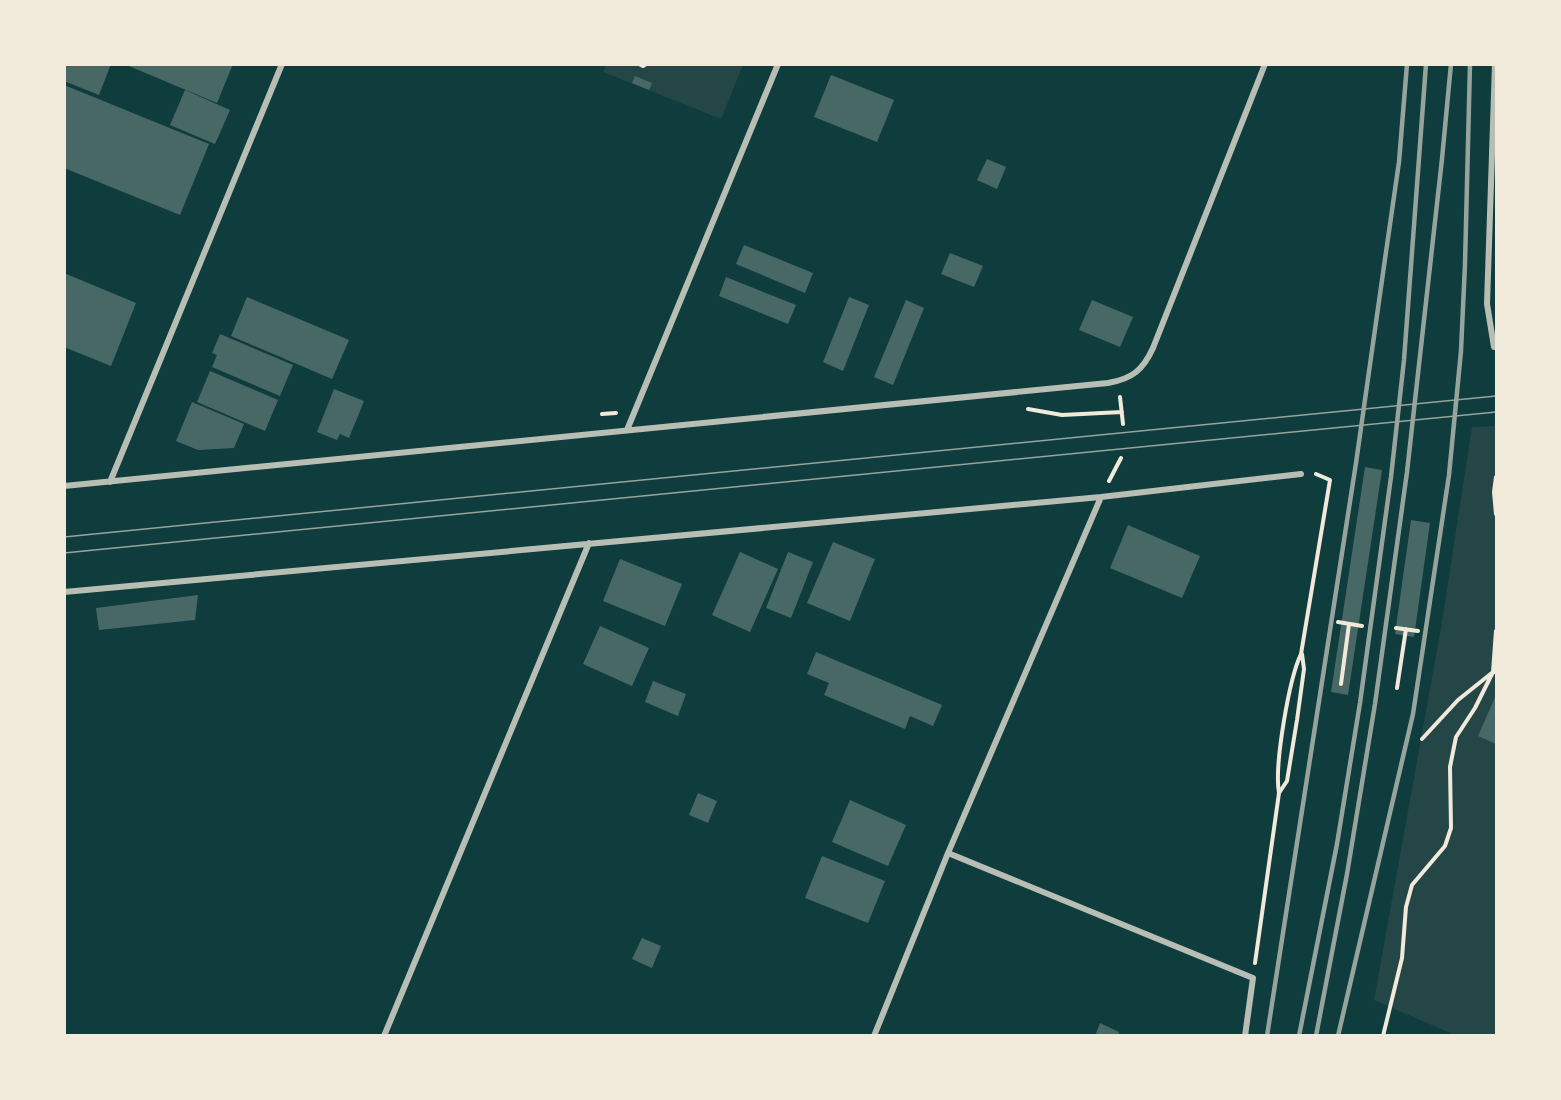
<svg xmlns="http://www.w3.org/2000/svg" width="1561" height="1100" font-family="Roboto,sans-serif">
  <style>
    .green { fill: #244646 }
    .building { fill: #486865 }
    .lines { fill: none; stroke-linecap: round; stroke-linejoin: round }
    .path { stroke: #f1e9da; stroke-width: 4 }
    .minor { stroke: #b8beb3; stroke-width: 6 }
    .tram { stroke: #97a49c; stroke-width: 1.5 }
    .rail { stroke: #97a49c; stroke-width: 4.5 }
  </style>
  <rect width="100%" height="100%" fill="#0f3d3e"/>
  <path class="green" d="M606,65H743L721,119L603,72Z
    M1496,426V1035H1455L1374,1000L1442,622L1472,427Z"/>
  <path class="building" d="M64,64H111L99,95L64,81Z
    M124,64H233L217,103Z
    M831,75L894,100L877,142L814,117Z
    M635,76L652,83L649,90L632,83Z
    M64,85L209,144L180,215L64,168Z
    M185,90L230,110L215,144L170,125Z
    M987,159L1006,167L997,189L977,180Z
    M744,245L813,273L805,293L736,264Z
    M950,253L983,266L974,287L941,274Z
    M64,273L136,303L111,366L64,347Z
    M726,277L796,305L788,324L719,296Z
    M247,297L349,340L332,379L231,336Z
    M849,297L869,305L843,371L823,362Z
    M906,300L924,308L893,385L874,377Z
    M1092,300L1133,317L1120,347L1079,330Z
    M220,334L293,365L280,396L212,367L217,355L212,353Z
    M210,371L278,400L265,431L197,402Z
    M334,389L364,401L349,438L340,434L337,440L317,432Z
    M192,402L244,424L234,448L198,450L176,441Z
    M1365,467L1382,470L1348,695L1331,692Z
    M1411,520L1430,523L1414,637L1395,634Z
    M1128,525L1200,556L1182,598L1110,568Z
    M833,542L875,559L850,621L807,603Z
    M740,552L778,569L750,632L712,615Z
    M788,552L813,562L791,618L766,608Z
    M620,559L682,584L665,626L603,601Z
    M198,595L195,620L99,630L96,608Z
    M600,626L649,648L632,686L583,664Z
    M816,652L942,705L933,726L910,716L905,729L824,695L829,683L807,674Z
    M653,681L686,694L678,716L645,702Z
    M1496,695V744L1478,736Z
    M698,793L717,801L708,823L689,815Z
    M850,800L906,825L888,866L832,842Z
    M822,856L885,881L868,923L805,898Z
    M642,938L661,946L652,968L632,959Z
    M1100,1023L1119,1032L1118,1036H1095Z"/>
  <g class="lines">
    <path class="path" d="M639,64L643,66L646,64
      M1120,397L1123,424
      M1028,409L1062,415L1122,412
      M602,414L616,413
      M1496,477L1494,492L1496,514
      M1109,481L1121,458
      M1338,622L1362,626
      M1396,628L1418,631
      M1341,684L1349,624
      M1397,688L1406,629
      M1422,739L1458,700L1493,672H1496
      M1279,793L1287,781L1297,720L1304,669L1302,654
      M1255,963L1279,793C1274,766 1289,679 1301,654L1330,480L1316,474
      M1383,1036L1402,958L1406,907L1412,885L1445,846L1451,828L1450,767L1456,737L1475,708L1493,672L1496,631"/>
    <path class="minor" d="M1495,64L1487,304L1494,347H1496
      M627,430L778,64
      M110,482L282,64
      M64,486L1108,383C1132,379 1143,370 1153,348L1265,64
      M64,592L1101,497L1301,474
      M948,853L1253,978L1245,1036
      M384,1036L589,543
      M874,1036L948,853L1101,497"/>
    <path class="tram" d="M64,537L1496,396
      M64,553L1496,412"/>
    <path class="rail" d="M1267,1036L1356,463L1386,252L1399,162L1407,64
      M1299,1036L1337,844L1360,703L1391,477L1404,360L1426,64
      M1316,1036L1347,874L1375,704L1407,472L1442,159L1451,64
      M1338,1036L1413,714L1449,475L1461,351L1465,264L1470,64"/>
  </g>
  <rect width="1561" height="1100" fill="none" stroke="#f1e9da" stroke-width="132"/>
</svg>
